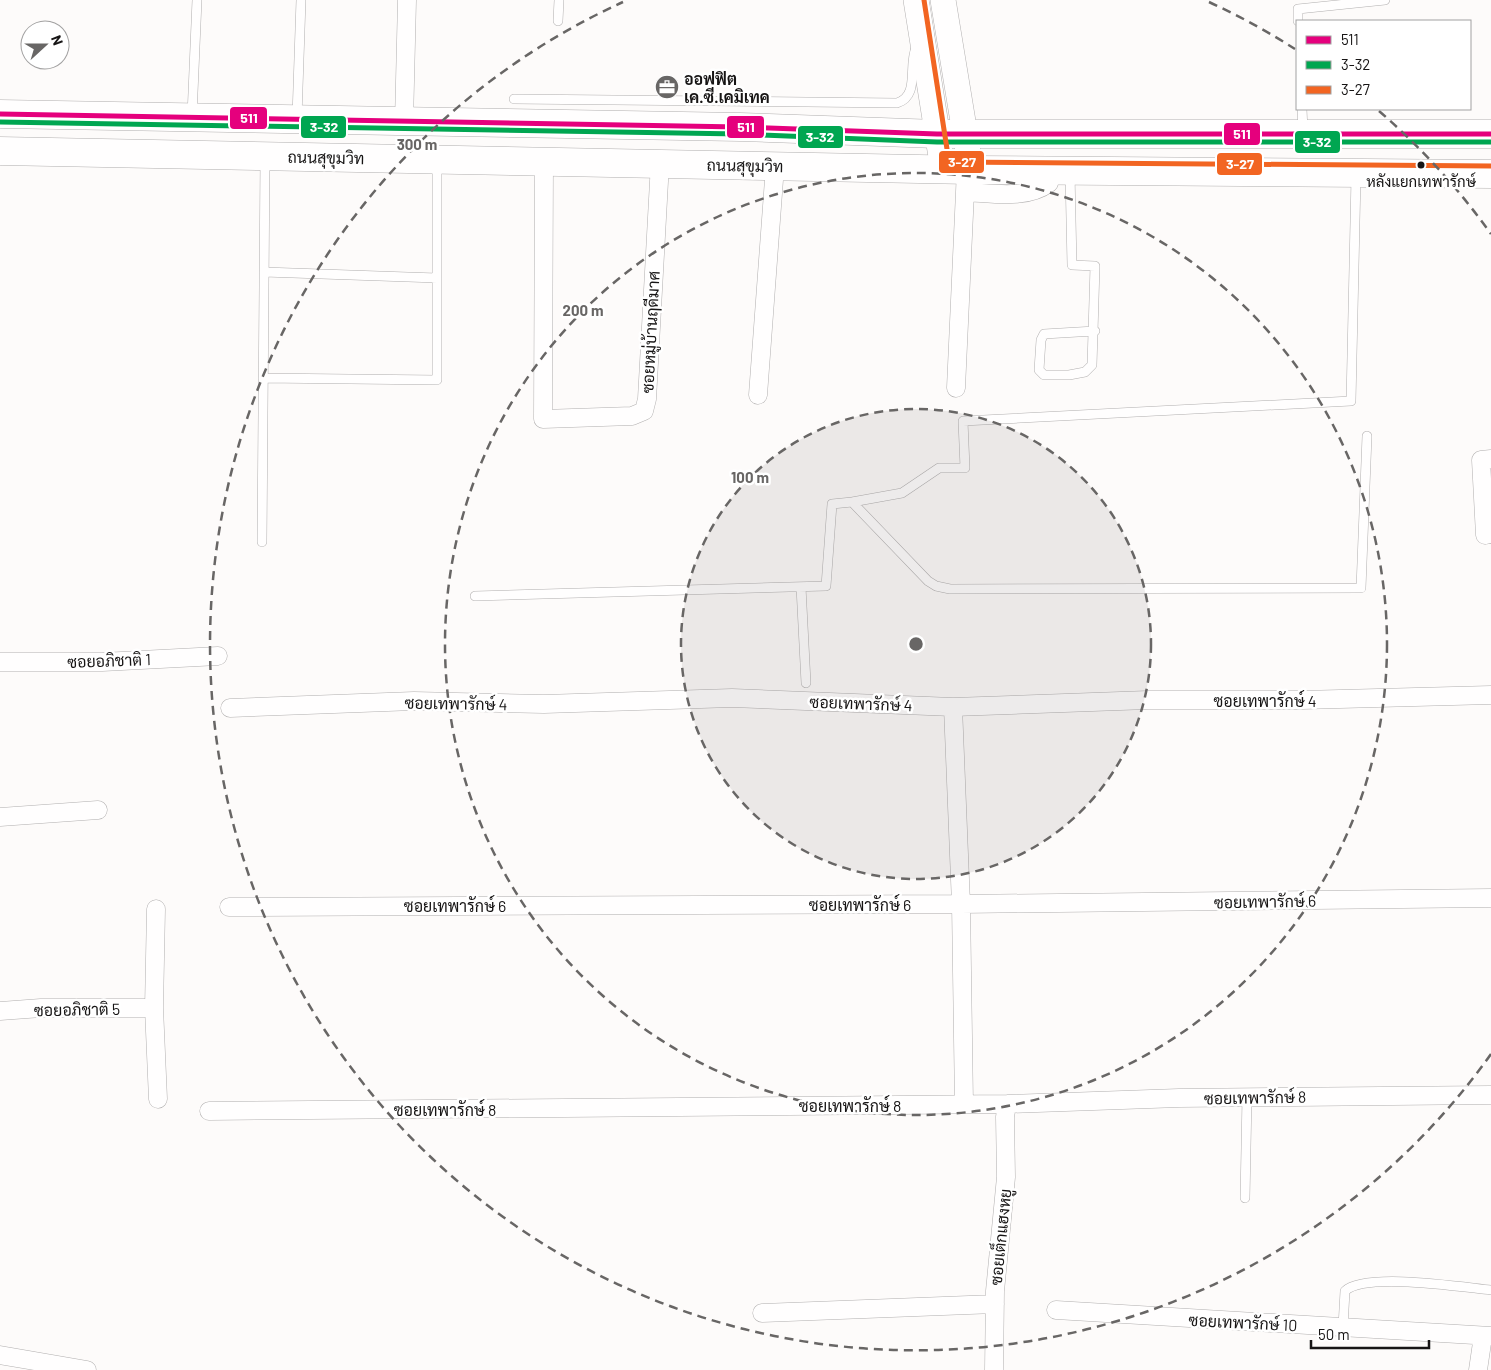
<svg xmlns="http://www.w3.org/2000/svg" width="1491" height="1370" font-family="Barlow,Sarabun,sans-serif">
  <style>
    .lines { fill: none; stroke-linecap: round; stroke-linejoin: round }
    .lane-casing { stroke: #b1afaf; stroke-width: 10 }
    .street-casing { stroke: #b1afaf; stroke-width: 19 }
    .secondary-casing { stroke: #b1afaf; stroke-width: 26 }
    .highway-casing { stroke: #b1afaf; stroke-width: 29 }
    .lane { stroke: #fffefe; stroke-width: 9 }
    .street { stroke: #fffefe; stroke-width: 18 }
    .secondary { stroke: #fffefe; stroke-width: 25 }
    .highway { stroke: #fffefe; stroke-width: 28 }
    .bus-1-casing { stroke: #fff; stroke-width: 9 }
    .bus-2-casing { stroke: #fff; stroke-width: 9 }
    .bus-3-casing { stroke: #fff; stroke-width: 9 }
    .bus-1 { stroke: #e5007d; stroke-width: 5 }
    .bus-2 { stroke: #00a651; stroke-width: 5 }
    .bus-3 { stroke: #f26522; stroke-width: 5 }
    .ring { fill: none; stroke: #686665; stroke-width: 2.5; stroke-dasharray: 9 6 }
    .bus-dot { fill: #171515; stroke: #fff; stroke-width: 2 }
    .labels { text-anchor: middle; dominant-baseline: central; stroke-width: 5; stroke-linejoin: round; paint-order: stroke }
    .bus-label { font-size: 15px; fill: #171515; stroke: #fff }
    .poi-label { font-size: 16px; font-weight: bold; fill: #171515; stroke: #fff; text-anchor: start }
    .street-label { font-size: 16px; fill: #171515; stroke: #fff }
    .centre { fill: #686665; stroke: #fff; stroke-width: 2.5 }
    .ring-label { font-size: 15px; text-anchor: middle; font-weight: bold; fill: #686665; stroke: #fff; stroke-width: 5; stroke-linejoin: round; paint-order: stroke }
    .line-badge { stroke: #fff; stroke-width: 2 }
    .badge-label { font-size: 14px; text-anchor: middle; font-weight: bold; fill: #fff }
  </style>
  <rect width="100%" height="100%" fill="#fdfbfa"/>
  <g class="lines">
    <g class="lane-casing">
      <path id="lane" d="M558,21L559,0
        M1298,21V9L1385,0
        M514,99L897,103C920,96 908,66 916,48
        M1302,109L1303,131
        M192,116L197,0
        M297,117L301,0
        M1070,173L1072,265L1095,266L1092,365L1085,372L1069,375H1044L1039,370L1041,340L1044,334L1095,331
        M264,272L437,278
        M263,378L437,380V161
        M852,502L928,581L936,586L950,589L1361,588L1367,436
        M262,542L265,159
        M801,587L806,683
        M475,596L826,586L832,504L852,502L902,493L939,468H965L963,421L1351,401L1356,177
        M1245,1198L1247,1097
        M1343,1327L1345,1291C1365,1272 1461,1287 1491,1290"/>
    </g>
    <g class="street-casing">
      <path id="street" d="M404,122L407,0
        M544,161L543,419L632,416L644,411L647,399L660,163
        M965,192C992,193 1026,200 1049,183L1052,170
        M956,388L966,170
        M758,395L775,166
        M1491,459L1481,460L1485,535L1491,534
        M0,662H102L218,656
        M953,707L961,904L964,1104
        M230,708L414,701L544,704L732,698L953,707L1148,700H1302L1491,695
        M0,817L98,810
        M229,907L961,904L1491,898
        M156,909L154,1008L158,1099
        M0,1011L41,1008H154
        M209,1111L1007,1104L1179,1098L1491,1095
        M1056,1310L1491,1336
        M762,1313L995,1304
        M0,1355L87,1370
        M994,1370L995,1291L1006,1177L1005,1117L1007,1104
        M1478,1370L1483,1336"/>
    </g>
    <g class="secondary-casing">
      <path id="secondary" d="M916,0L943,169
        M943,0L971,170"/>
    </g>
    <g class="highway-casing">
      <path id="highway" d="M0,114L740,127L937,134H1491
        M0,151L971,170L1491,174"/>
    </g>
    <use href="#lane" class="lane"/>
    <use href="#street" class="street"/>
    <use href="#secondary" class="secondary"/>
    <use href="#highway" class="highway"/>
    <g class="bus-1-casing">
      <path id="bus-1" d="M0,114L740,127L937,134H1491"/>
    </g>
    <g class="bus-2-casing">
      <path id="bus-2" d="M0,122L740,134L937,142H1491"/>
    </g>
    <g class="bus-3-casing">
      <path id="bus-3" d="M924,0L949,162L1491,166"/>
    </g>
    <use href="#bus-1" class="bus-1"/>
    <use href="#bus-2" class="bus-2"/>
    <use href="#bus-3" class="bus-3"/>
  </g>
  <circle cx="916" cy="644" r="235" fill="#686665" fill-opacity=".12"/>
  <g class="ring">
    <circle cx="916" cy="644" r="235"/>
    <circle cx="916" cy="644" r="471"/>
    <path d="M1491 1054A706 706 0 1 1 623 2M1209 2A706 706 0 0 1 1295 49M1379 111A706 706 0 0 1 1491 234"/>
  </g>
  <defs>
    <g id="office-disc" transform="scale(1.25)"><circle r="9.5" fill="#686665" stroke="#fff"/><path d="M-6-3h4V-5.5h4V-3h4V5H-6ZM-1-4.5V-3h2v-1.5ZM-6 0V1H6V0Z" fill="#fff"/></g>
  </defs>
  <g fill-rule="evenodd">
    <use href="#office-disc" x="667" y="87"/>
  </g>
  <circle class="bus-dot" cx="1421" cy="165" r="4.5"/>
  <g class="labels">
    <g class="bus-label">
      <text x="1421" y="181">หลังแยกเทพารักษ์</text>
    </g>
    <g class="poi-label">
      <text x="684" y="78">ออฟฟิต<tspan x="684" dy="18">เค.ซี.เคมิเทค</tspan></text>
    </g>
    <g class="street-label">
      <text transform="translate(326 157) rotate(1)">ถนนสุขุมวิท</text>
      <text transform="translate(745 165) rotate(1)">ถนนสุขุมวิท</text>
      <text transform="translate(650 332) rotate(-87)">ซอยหมู่บ้านฤดีมาศ</text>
      <text transform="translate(109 660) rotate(-2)">ซอยอภิชาติ 1</text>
      <text x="1265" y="700">ซอยเทพารักษ์ 4</text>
      <text transform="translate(456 703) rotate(1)">ซอยเทพารักษ์ 4</text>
      <text transform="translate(861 703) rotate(2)">ซอยเทพารักษ์ 4</text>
      <text transform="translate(1265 901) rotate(-1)">ซอยเทพารักษ์ 6</text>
      <text x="860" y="904">ซอยเทพารักษ์ 6</text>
      <text x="455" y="905">ซอยเทพารักษ์ 6</text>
      <text transform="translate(77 1009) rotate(-1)">ซอยอภิชาติ 5</text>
      <text transform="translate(1255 1097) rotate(-1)">ซอยเทพารักษ์ 8</text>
      <text x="850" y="1105">ซอยเทพารักษ์ 8</text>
      <text x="445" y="1109">ซอยเทพารักษ์ 8</text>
      <text transform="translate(1000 1237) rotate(-84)">ซอยเต็กแฮงหยู</text>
      <text transform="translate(1243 1322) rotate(3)">ซอยเทพารักษ์ 10</text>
    </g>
  </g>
  <circle cx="916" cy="644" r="8" class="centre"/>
  <g class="ring-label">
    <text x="417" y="150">300 m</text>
    <text x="583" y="316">200 m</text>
    <text x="750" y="483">100 m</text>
  </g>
  <g class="line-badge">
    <rect x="229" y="106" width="39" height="24" rx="5" fill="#e5007d"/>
    <rect x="726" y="115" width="39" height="24" rx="5" fill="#e5007d"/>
    <rect x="300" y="115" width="47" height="24" rx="5" fill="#00a651"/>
    <rect x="1223" y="122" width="38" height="24" rx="5" fill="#e5007d"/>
    <rect x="797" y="125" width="47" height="24" rx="5" fill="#00a651"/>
    <rect x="1294" y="130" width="47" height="24" rx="5" fill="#00a651"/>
    <rect x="938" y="150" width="47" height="24" rx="5" fill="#f26522"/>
    <rect x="1216" y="152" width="47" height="24" rx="5" fill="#f26522"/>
  </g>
  <g class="badge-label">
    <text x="249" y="123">511</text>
    <text x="746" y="132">511</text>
    <text x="324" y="132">3-32</text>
    <text x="1242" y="139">511</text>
    <text x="820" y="142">3-32</text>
    <text x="1317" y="147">3-32</text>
    <text x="962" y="167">3-27</text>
    <text x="1240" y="169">3-27</text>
  </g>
  <rect x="1296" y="20" width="175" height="90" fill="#ffffff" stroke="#a2a1a1"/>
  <rect x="1306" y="36" width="25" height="8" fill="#e5007d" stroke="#a2a1a1"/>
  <text x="1341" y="45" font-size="15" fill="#171515">511</text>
  <rect x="1306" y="61" width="25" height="8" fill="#00a651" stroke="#a2a1a1"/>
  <text x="1341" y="70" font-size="15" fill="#171515">3-32</text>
  <rect x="1306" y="86" width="25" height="8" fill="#f26522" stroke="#a2a1a1"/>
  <text x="1341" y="95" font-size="15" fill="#171515">3-27</text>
  <g transform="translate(45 45) rotate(69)"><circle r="24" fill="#ffffff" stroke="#a2a1a1"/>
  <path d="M0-4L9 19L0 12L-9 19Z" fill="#686665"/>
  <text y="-8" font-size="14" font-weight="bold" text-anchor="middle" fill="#171515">N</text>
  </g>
  <path d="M1311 1340v8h118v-8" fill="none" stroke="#171515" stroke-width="2.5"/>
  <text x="1318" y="1340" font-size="15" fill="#171515" stroke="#ffffff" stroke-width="4" paint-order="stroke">50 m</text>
</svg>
